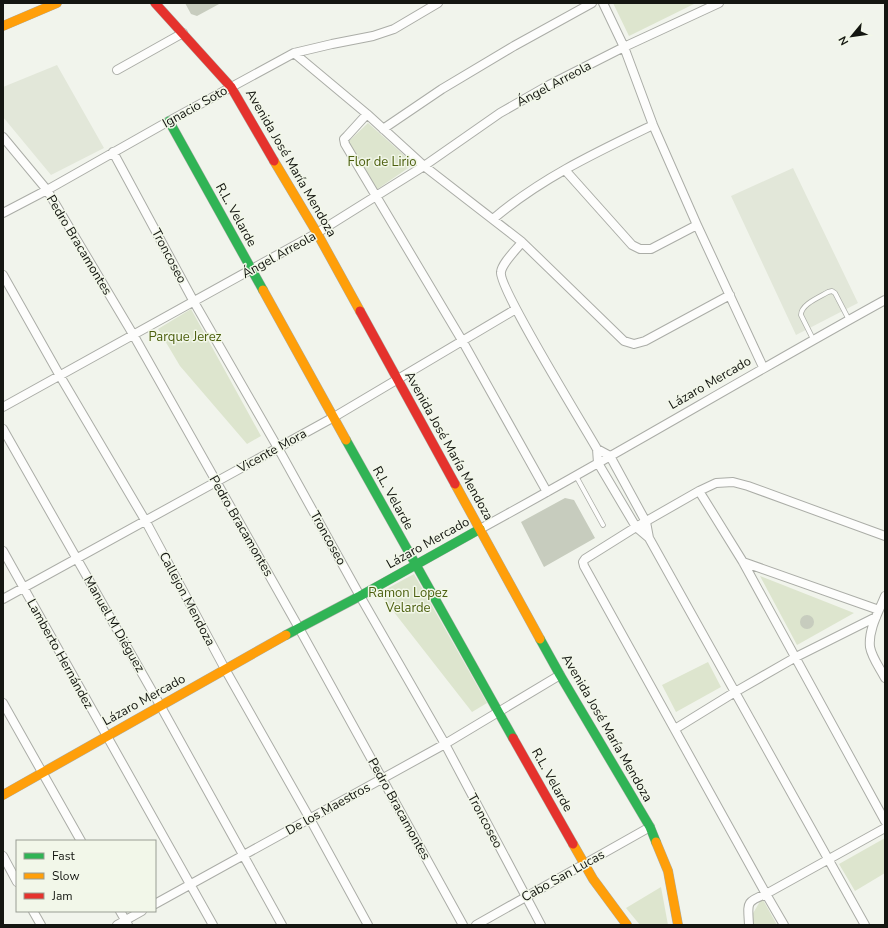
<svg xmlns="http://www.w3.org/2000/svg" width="888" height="928" font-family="'Nunito Sans',sans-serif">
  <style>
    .built { fill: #e2e7d9 }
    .green { fill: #dde5ce }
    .building { fill: #c7ccbe }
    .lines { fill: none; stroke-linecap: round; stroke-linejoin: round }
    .lane-casing { stroke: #abada7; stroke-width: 5.5 }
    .street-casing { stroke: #abada7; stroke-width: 10 }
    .fast-casing { stroke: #abada7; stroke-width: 10 }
    .slow-casing { stroke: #abada7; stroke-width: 10 }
    .jam-casing { stroke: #abada7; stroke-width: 10 }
    .lane { stroke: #fdfdfc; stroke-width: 4 }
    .street { stroke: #fdfdfc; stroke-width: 8 }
    .fast { stroke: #30b455; stroke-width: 9 }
    .slow { stroke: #ff9f0a; stroke-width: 9 }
    .jam { stroke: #e5322d; stroke-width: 9 }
    .labels { text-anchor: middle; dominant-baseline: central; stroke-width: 3; stroke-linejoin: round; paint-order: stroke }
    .street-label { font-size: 13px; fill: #141611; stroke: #f2f7e9 }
    .park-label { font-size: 13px; fill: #4c5f0e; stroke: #f2f7e9 }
  </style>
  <rect width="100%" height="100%" fill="#f1f4ec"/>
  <path class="built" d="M57,65L104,148L51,175L3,117V87Z
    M793,168L858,303L796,335L731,196Z"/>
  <path class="green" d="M613,3H696L629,36Z
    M368,123L414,164L376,190L347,143Z
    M191,309L261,436L247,444L180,366L158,329Z
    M414,574L487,703L472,712L379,593Z
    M760,576L854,613L797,645Z
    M708,662L721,687L676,712L662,685Z
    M885,838V873L855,891L839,864Z
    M661,887L668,925H640L626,908Z
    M762,898L777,925H753L752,915Z"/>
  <path class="building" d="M185,3H221L197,16L191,14Z
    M565,498L574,500L595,538L544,567L521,522Z
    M800 622a7 7 0 1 1 14 0a7 7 0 1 1-14 0Z"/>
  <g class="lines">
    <g class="lane-casing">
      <path id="lane" d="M813,339L801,315C801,304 820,297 828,292L832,291L835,293L849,320
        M576,476L603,525"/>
    </g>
    <g class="street-casing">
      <path id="street" d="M603,3L624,47L653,125L697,225L763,367
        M294,53L367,114L424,166L522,242L624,341L634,344L645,341L730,295
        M117,70L183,33
        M367,114L347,136L344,139L345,144L463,342L547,492
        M383,129L442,89L514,46L592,3
        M3,137L47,190L134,336L299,628L463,925
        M113,152L194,302L278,448L360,596L445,744L541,925
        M565,170L632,245L640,249H651L697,225
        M3,213L47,190L169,121L294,53L332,44L373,36L394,29L438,3
        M493,219C541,178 597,152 653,125
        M522,242C517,249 502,263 501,272C498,287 584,426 597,449L598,463L636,527L649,538
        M3,275L60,376L145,520L225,669L310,819L368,925
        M3,407L317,233L424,166L500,113L549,85L624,47L719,3
        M3,429L160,705L282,925
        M597,449L610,456L646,522L649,538L865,925
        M699,491L743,562L885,821
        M480,529C616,455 749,375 885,300
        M3,551L213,925
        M743,562L879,610
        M885,596C879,611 868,630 870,647C872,658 880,668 885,678
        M3,599L334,417L516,309
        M3,703L81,841
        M675,729L735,692L796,657L876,617
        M3,856L17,882
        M155,904L445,744L560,675
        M33,911L41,925
        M120,911L128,925
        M117,925L142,911
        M476,925L650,827
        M749,925C748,903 745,902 766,894L584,566L583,562L585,559L636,527L699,491L716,483L733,482L748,486L885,536
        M784,925L766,894L885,828"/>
    </g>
    <g class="fast-casing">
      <path id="fast" d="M169,121L263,290
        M346,440L513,738
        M286,635L360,596L480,529
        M540,639L560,675L650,827L656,842"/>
    </g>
    <g class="slow-casing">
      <path id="slow" d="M3,26L57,3
        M274,161L317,233L360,311
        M263,290L346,440
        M455,484L540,639
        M3,795L286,635
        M656,842L668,871L678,925
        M573,844L593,879L627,925"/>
    </g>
    <g class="jam-casing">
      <path id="jam" d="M155,3L231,87L274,161
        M360,311L455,484
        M513,738L573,844"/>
    </g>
    <use href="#lane" class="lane"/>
    <use href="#street" class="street"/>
    <use href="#fast" class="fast"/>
    <use href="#slow" class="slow"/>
    <use href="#jam" class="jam"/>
  </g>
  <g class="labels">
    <g class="street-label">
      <text transform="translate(554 84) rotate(-28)">Ángel Arreola</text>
      <text transform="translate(195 107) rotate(-29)">Ignacio Soto</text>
      <text transform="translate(291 163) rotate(60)">Avenida José María Mendoza</text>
      <text transform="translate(236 215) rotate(61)">R.L. Velarde</text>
      <text transform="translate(79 245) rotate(59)">Pedro Bracamontes</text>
      <text transform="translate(279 255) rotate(-29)">Ángel Arreola</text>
      <text transform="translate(169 256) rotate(62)">Troncoseo</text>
      <text transform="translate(710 383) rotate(-30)">Lázaro Mercado</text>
      <text transform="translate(449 446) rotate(61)">Avenida José María Mendoza</text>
      <text transform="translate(272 451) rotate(-29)">Vicente Mora</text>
      <text transform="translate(393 498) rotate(61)">R.L. Velarde</text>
      <text transform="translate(241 526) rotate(60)">Pedro Bracamontes</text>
      <text transform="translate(328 538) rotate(61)">Troncoseo</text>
      <text transform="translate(428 543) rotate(-29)">Lázaro Mercado</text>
      <text transform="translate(187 599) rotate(62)">Callejon Mendoza</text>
      <text transform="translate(114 624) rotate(60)">Manuel M Diéguez</text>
      <text transform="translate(60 654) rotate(61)">Lamberto Hernández</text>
      <text transform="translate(144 700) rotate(-29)">Lázaro Mercado</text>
      <text transform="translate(607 728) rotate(60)">Avenida José María Mendoza</text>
      <text transform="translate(552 780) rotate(61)">R.L. Velarde</text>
      <text transform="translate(328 809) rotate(-29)">De los Maestros</text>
      <text transform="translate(399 809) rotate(61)">Pedro Bracamontes</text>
      <text transform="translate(485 821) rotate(62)">Troncoseo</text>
      <text transform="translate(563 876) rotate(-29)">Cabo San Lucas</text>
    </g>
    <g class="park-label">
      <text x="382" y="162">Flor de Lirio</text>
      <text x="185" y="337">Parque Jerez</text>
      <text x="408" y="593">Ramon Lopez<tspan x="408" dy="15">Velarde</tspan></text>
    </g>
  </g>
  <rect width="888" height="928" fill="none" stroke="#141611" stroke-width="8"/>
  <rect x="16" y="840" width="140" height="72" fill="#f2f7e9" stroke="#999d93"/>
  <rect x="24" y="853" width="20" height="6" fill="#30b455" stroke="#999d93"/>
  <text x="52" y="860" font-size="12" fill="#141611">Fast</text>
  <rect x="24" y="873" width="20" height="6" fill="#ff9f0a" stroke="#999d93"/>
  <text x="52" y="880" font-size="12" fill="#141611">Slow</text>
  <rect x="24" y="893" width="20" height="6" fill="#e5322d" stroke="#999d93"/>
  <text x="52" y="900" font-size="12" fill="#141611">Jam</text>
  <g transform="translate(852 36) rotate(241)" stroke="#f2f7e9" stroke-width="3" paint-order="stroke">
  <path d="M0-3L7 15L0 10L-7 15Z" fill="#141611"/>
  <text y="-6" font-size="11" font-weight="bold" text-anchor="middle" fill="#141611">N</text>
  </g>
</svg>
